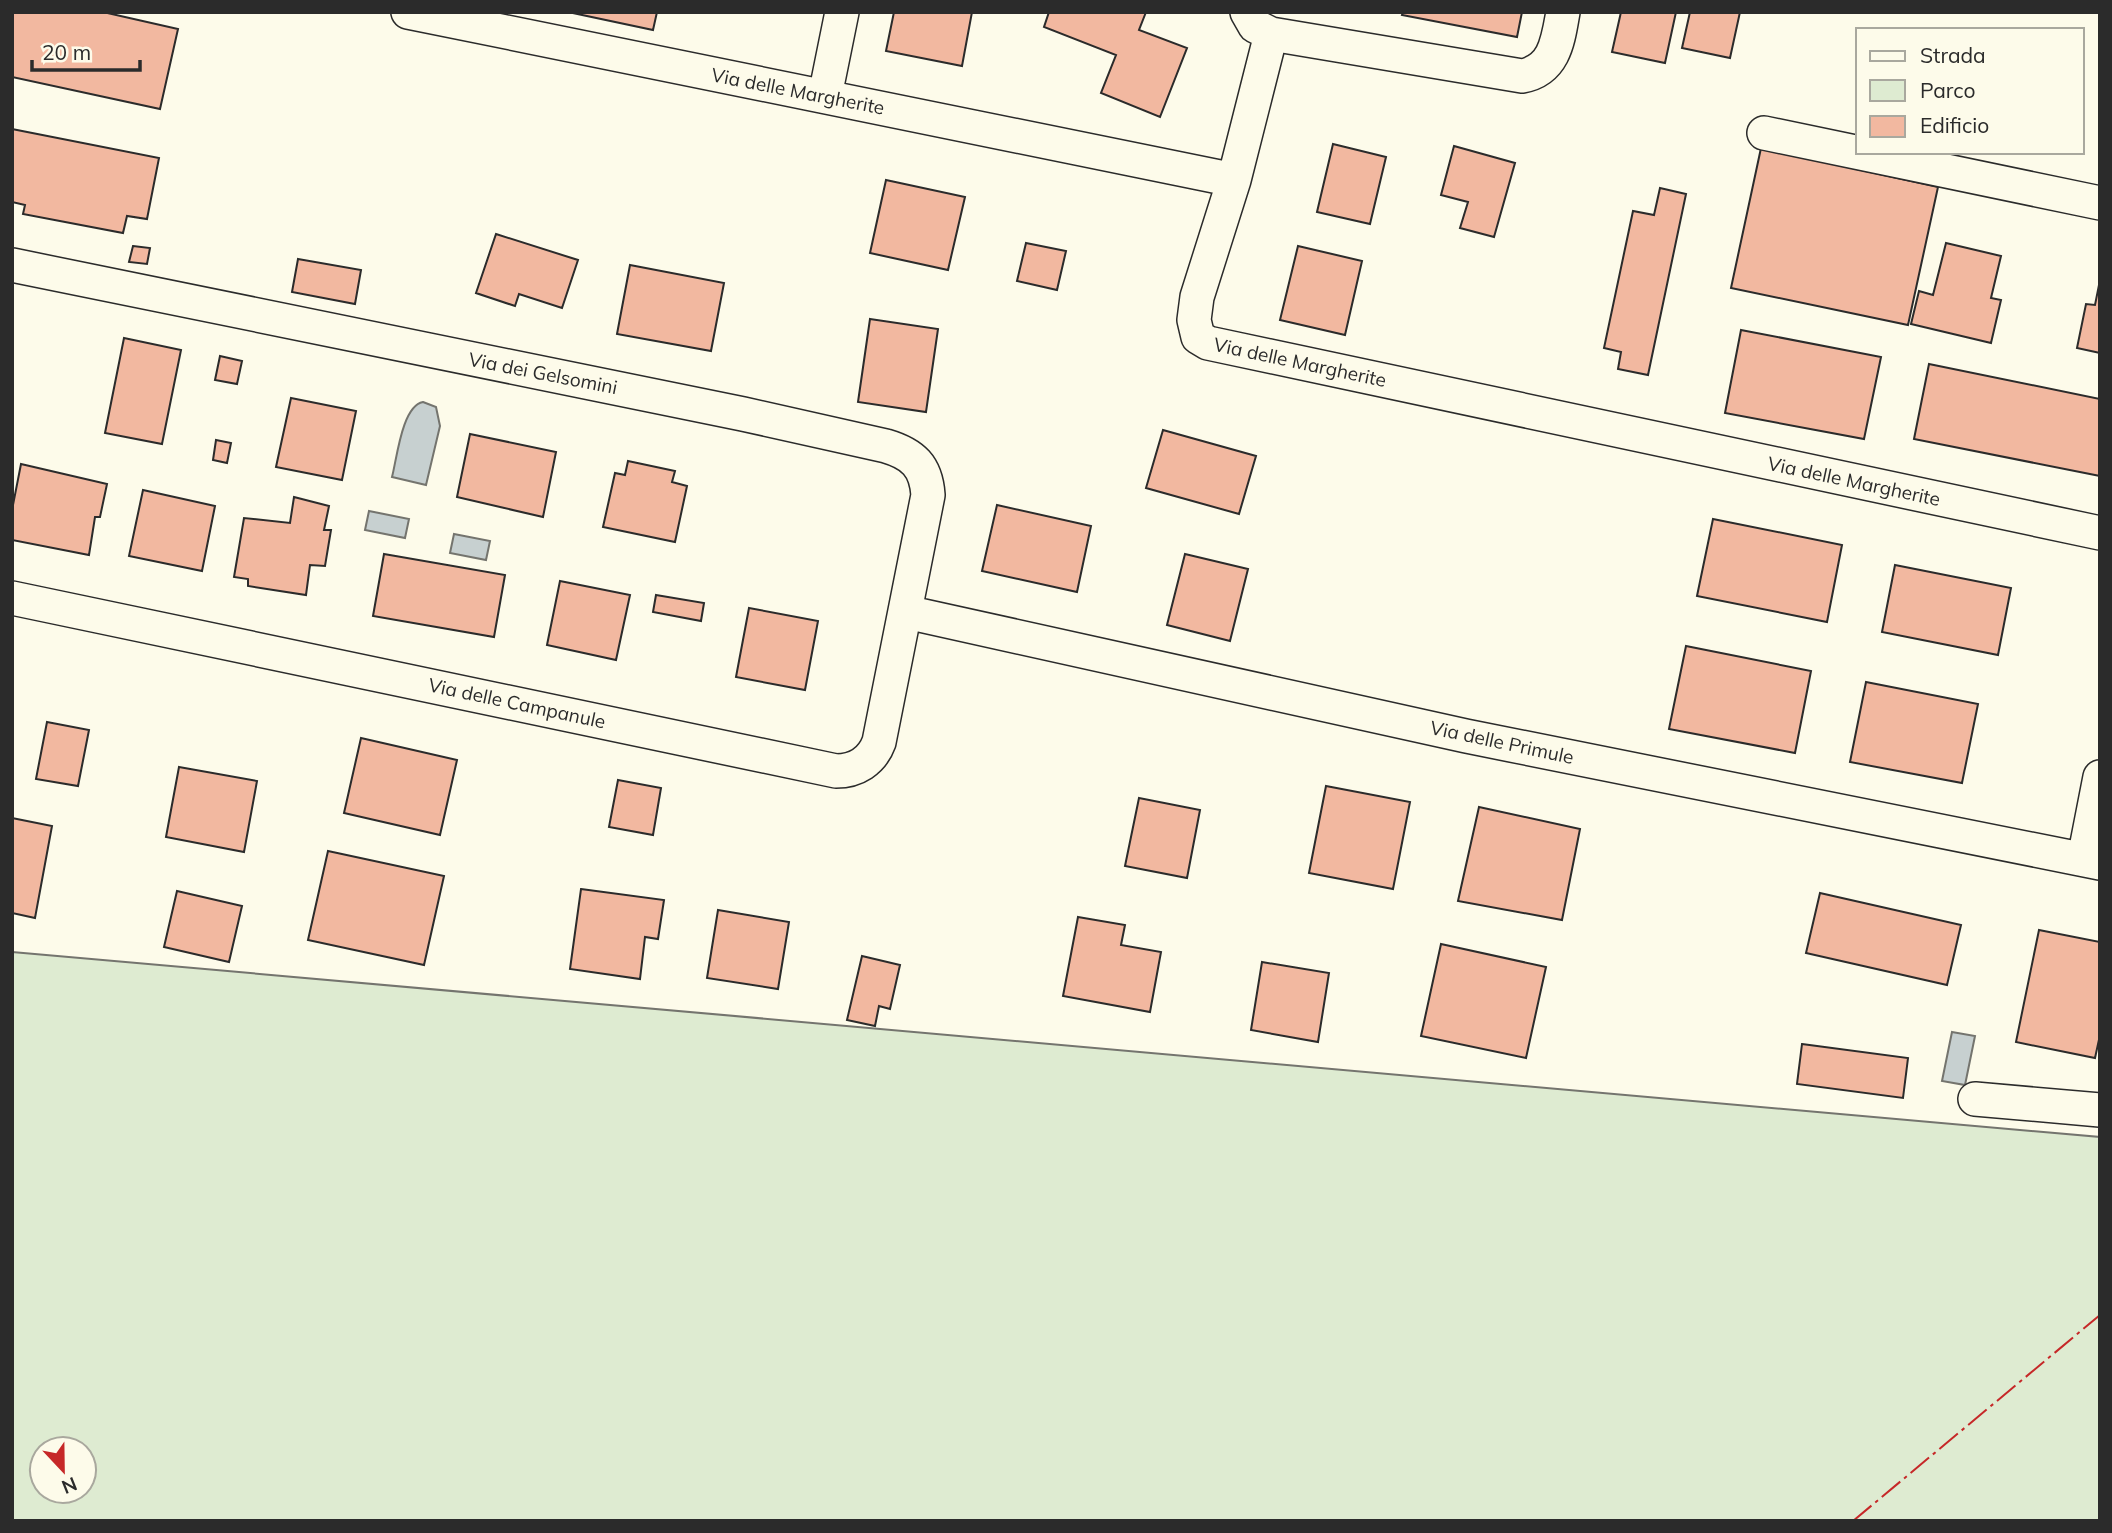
<svg xmlns="http://www.w3.org/2000/svg" width="2112" height="1533" font-family="Mulish,sans-serif">
  <style>
    .green { fill: #deebd1; stroke: #74746e; stroke-width: 2; fill-rule: evenodd }
    .water { fill: #c7d0d0; stroke: #74746e; stroke-width: 2 }
    .building { fill: #f2b8a0; stroke: #2b2b2b; stroke-width: 2 }
    .lines { fill: none; stroke-linecap: round; stroke-linejoin: round }
    .minor-casing { stroke: #2b2b2b; stroke-width: 36 }
    .minor { stroke: #fdfbea; stroke-width: 33 }
    .power { stroke: #c62828; stroke-width: 2; stroke-dasharray: 24 5 3.5 5; stroke-linecap: butt }
    .labels { text-anchor: middle; dominant-baseline: central; stroke-width: 5; stroke-linejoin: round; paint-order: stroke }
    .street-label { font-size: 19px; fill: #2b2b2b; stroke: #fdfbea }
  </style>
  <rect width="100%" height="100%" fill="#fdfbea"/>
  <path class="green" d="M12,952L2100,1137V1521H12ZM42,1449H84V1491H42Z"/>
  <path class="water" d="M423,402L436,407L440,426L426,485L392,477C397,458 402,406 423,402Z
    M369,511L409,519L405,538L365,530Z
    M454,534L490,541L486,560L450,553Z
    M1952,1032L1975,1036L1965,1085L1942,1081Z"/>
  <path class="building" d="M12,12H103L178,29L160,109L12,77Z
    M568,12H657L653,30Z
    M894,12H972L962,66L886,51Z
    M1049,12H1146L1139,30L1187,48L1160,117L1101,93L1116,55L1044,27Z
    M1403,12H1522L1517,37L1402,15Z
    M1621,12H1676L1665,63L1612,52Z
    M1690,12H1740L1730,58L1682,48Z
    M12,129L159,158L147,219L127,216L123,233L23,214L25,205L12,202Z
    M1333,144L1386,157L1370,224L1317,212Z
    M1454,146L1515,163L1494,237L1460,228L1468,202L1441,195Z
    M1761,148L1938,187L1908,325L1731,288Z
    M886,180L965,197L948,270L870,253Z
    M1660,188L1686,194L1648,375L1618,369L1621,352L1604,348L1633,211L1654,215Z
    M496,234L578,260L562,308L519,294L515,306L476,293Z
    M1026,243L1066,251L1057,290L1017,281Z
    M1946,243L2001,256L1991,298L2001,300L1991,343L1911,324L1919,291L1933,295Z
    M133,246L150,248L147,264L129,262Z
    M1298,246L1362,261L1345,335L1280,320Z
    M298,259L361,270L355,304L292,292Z
    M630,265L724,283L711,351L617,334Z
    M2100,280V353L2077,348L2086,304L2095,305Z
    M870,319L938,329L926,412L858,402Z
    M1741,330L1881,357L1864,439L1725,413Z
    M124,338L181,350L162,444L105,433Z
    M220,356L242,361L237,384L215,380Z
    M1929,364L2100,399V476L1914,439Z
    M291,398L356,411L342,480L276,467Z
    M1163,430L1256,456L1239,514L1146,488Z
    M470,434L556,452L543,517L457,497Z
    M216,440L231,443L227,463L213,460Z
    M628,461L675,471L672,482L687,486L675,542L603,527L615,473L625,475Z
    M21,464L107,484L100,517H95L89,555L12,540V510Z
    M143,490L215,506L202,571L129,556Z
    M294,497L329,506L324,530H331L325,566L310,565L306,595L248,586V579L234,577L244,518L290,523Z
    M997,505L1091,526L1077,592L982,571Z
    M1713,519L1842,545L1827,622L1697,596Z
    M384,554L505,575L494,637L373,616Z
    M1185,554L1248,569L1230,641L1167,625Z
    M1895,565L2011,588L1998,655L1882,632Z
    M560,581L630,595L616,660L547,645Z
    M656,595L704,603L701,621L653,612Z
    M749,608L818,621L805,690L736,677Z
    M1686,646L1811,671L1795,753L1669,729Z
    M1866,682L1978,704L1962,783L1850,762Z
    M47,722L89,730L78,786L36,779Z
    M361,738L457,760L440,835L344,813Z
    M179,767L257,781L244,852L166,837Z
    M618,780L661,788L653,835L609,827Z
    M1326,786L1410,802L1393,889L1309,873Z
    M1139,798L1200,810L1187,878L1125,866Z
    M1479,807L1580,829L1562,920L1458,901Z
    M12,818L52,826L35,918L12,913Z
    M328,851L444,876L424,965L308,940Z
    M581,889L664,900L658,939L645,937L640,979L570,969Z
    M177,891L242,906L229,962L164,947Z
    M1820,893L1961,925L1947,985L1806,953Z
    M718,910L789,922L778,989L707,978Z
    M1078,917L1125,925L1121,945L1161,952L1150,1012L1063,996Z
    M2039,930L2100,942V1035L2095,1058L2016,1042Z
    M1441,944L1546,967L1526,1058L1421,1036Z
    M862,956L900,965L890,1009L879,1006L875,1026L847,1020Z
    M1262,962L1329,973L1318,1042L1251,1030Z
    M1802,1044L1908,1058L1903,1098L1797,1084Z"/>
  <g class="lines">
    <g class="minor-casing">
      <path id="minor" d="M408,12L1234,180L1197,297L1194,320L1198,337L1208,343L2100,533
        M1247,12L1255,26L1271,34L1522,76C1555,70 1558,40 1563,12
        M825,96L842,12
        M1764,133L2100,203
        M1234,180L1271,34
        M12,265L743,414L886,446C913,454 926,466 928,495L879,742C872,761 856,771 836,771L12,598
        M906,612L1466,736L2100,863
        M2084,859L2100,777
        M1975,1099L2100,1110"/>
    </g>
    <use href="#minor" class="minor"/>
    <path class="power" d="M1853,1521L2100,1315"/>
  </g>
  <g class="labels">
    <g class="street-label">
      <text transform="translate(798 91) rotate(11)">Via delle Margherite</text>
      <text transform="translate(1300 362) rotate(12)">Via delle Margherite</text>
      <text transform="translate(543 373) rotate(11)">Via dei Gelsomini</text>
      <text transform="translate(1854 481) rotate(12)">Via delle Margherite</text>
      <text transform="translate(517 703) rotate(12)">Via delle Campanule</text>
      <text transform="translate(1502 742) rotate(12)">Via delle Primule</text>
    </g>
  </g>
  <rect width="2112" height="1533" fill="none" stroke="#2b2b2b" stroke-width="28"/>
  <rect x="1856" y="28" width="228" height="126" fill="#fdfbea" stroke="#a9a89e" stroke-width="2"/>
  <rect x="1870" y="51" width="35" height="10" fill="#fdfbea" stroke="#a9a89e" stroke-width="2"/>
  <text x="1920" y="63" font-size="21" fill="#2b2b2b">Strada</text>
  <rect x="1870" y="80" width="35" height="21" fill="#deebd1" stroke="#a9a89e" stroke-width="2"/>
  <text x="1920" y="98" font-size="21" fill="#2b2b2b">Parco</text>
  <rect x="1870" y="116" width="35" height="21" fill="#f2b8a0" stroke="#a9a89e" stroke-width="2"/>
  <text x="1920" y="133" font-size="21" fill="#2b2b2b">Edificio</text>
  <g transform="translate(63 1470) rotate(158)"><circle r="33" fill="#fdfbea" stroke="#a9a89e" stroke-width="2"/>
  <path d="M0-5L12 26L0 18L-12 26Z" fill="#c62828"/>
  <text y="-10" font-size="19" font-weight="bold" text-anchor="middle" fill="#2b2b2b">N</text>
  </g>
  <path d="M32 60v10h108v-10" fill="none" stroke="#2b2b2b" stroke-width="3.5"/>
  <text x="42" y="60" font-size="21" fill="#2b2b2b" stroke="#fdfbea" stroke-width="5" paint-order="stroke">20 m</text>
</svg>
